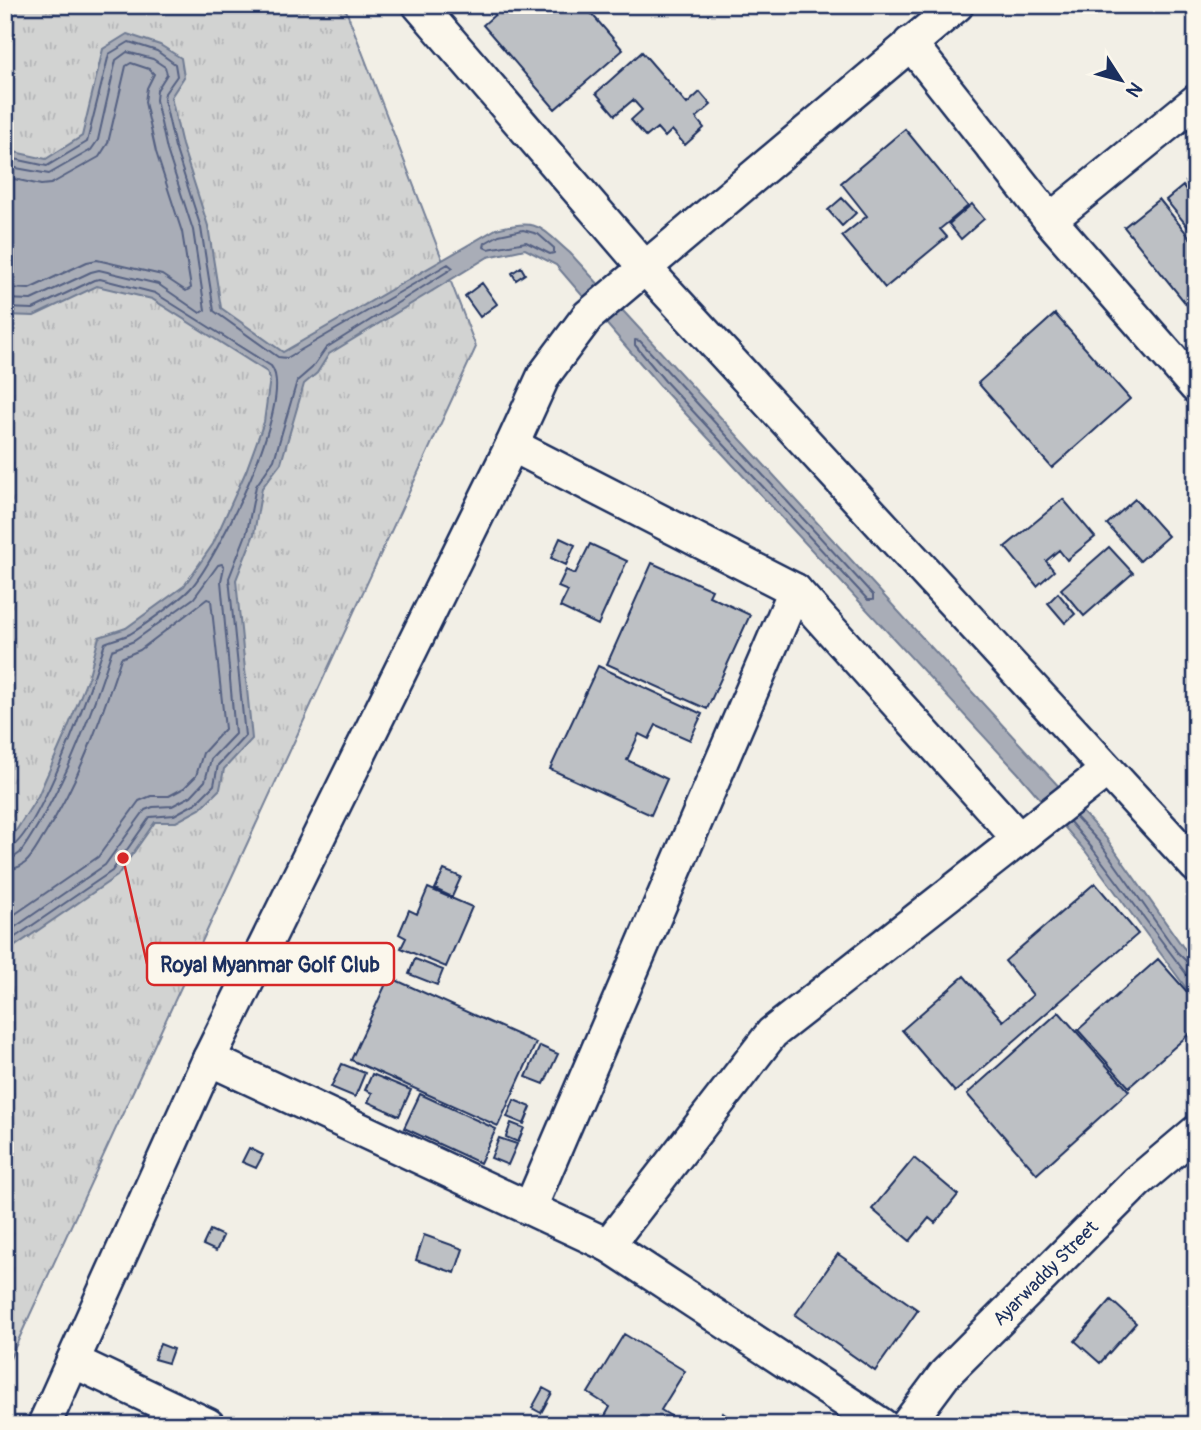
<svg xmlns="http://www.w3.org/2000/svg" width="1201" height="1430" font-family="Pangolin,sans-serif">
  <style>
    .grass { fill: url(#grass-tufts); stroke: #768198; stroke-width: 2 }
    .water { fill: #a9adb7; stroke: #707b93; stroke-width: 2 }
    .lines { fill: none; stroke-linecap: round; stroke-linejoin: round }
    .shore { stroke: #546182; stroke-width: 2 }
    .building { fill: #bdc0c4; stroke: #1b2f5e; stroke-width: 2 }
    .minor-casing { stroke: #1b2f5e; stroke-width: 37 }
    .minor { stroke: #fbf7ec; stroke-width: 32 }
    .labels { text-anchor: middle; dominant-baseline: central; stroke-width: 5; stroke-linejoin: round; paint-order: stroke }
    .street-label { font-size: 19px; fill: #1b2f5e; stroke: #fbf7ec }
    .leader { fill: none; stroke: #d62828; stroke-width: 2.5 }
    .callout-dot { fill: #d62828; stroke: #fbf7ec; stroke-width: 2.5 }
    .callout { fill: #fbf7ec; stroke: #d62828; stroke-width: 2.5 }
    .callout-label { font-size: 21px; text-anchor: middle; font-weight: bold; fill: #1b2f5e }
  </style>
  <defs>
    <pattern id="grass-tufts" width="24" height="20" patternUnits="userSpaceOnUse" patternTransform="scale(1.75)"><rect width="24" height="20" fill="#d2d3d2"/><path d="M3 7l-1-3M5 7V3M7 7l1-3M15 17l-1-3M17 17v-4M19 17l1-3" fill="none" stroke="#b4b5b7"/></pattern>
  </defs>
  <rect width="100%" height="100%" fill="#f2efe6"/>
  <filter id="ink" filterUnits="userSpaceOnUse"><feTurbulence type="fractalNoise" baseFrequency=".0143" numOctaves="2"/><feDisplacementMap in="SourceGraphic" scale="14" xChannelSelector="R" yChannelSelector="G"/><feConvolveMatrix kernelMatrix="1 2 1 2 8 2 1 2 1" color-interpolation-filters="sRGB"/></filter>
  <g filter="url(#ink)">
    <path class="grass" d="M5,5H344L476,347L5,1369Z"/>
    <path class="water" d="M127,34L160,45L181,58L184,77L171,97L182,145L208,226L221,308L283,352L496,229C538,218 539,226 570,253L1106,838L1183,947L1196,961V995L1189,992L1086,852L1018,773L660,386L556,265L525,249L488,257L329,354L317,373L304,384L281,463L262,488L254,534L236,580L252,739L224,769L220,789L200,809L176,822H155L117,876L5,953V848L38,796L64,737L89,675L99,637L126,628L184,586L213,544L246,471L264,422L270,378L267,372L152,299L97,286L34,316L5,315V150L46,159L82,136L103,49Z"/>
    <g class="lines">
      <path class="shore" d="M5,157L47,166L87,142L109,54L129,42L157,51L175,64L177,76L165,93L164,99L175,147L201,228L214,311L278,357L287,358L448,264L453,268L326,348L312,368L297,381L274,460L256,486L247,532L229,578L245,736L218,765L214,785L196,803L174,815L150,817L112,871L5,944
        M5,166L49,174L91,150L98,140L116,60L127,52L153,59L165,67L167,74L157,90L156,100L167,150L193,230L205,310L200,313L158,284L99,270L91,272L31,300L5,299
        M5,177L41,185L51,184L99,157L108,143L126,66L131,63L149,69L154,74L147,88L145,102L156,152L182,232L191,288L186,291L162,275L97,260L87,262L29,289L5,288
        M523,230L538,234L554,248V253L550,254L526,242L488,249L484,247L485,243L499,235Z
        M5,308L33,309L94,280L100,279L155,293L271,366C297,398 217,560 190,589C181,599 142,627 130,634C122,638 113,639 105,643C95,675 36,847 5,850
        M635,340L640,341L873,595V600H868L665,381L635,345Z
        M1076,817L1100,843L1177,952L1189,964L1196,965
        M1070,822L1092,848L1196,987
        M5,859L13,858L20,853C63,791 89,721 112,650L134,641L194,598L218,565L222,564L224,567L221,581L235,734L211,759L205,781L191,796L172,806L153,807L145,810L105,865L5,934
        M5,870C13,869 19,868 25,863C33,856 38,845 44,836C79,781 101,719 121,658L140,650L207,599L211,600L225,729L203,753L196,776L184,788L169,796H151L139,801L98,857L5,921"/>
    </g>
    <path class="building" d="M506,5H556L562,12L569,5H584L623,50L555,109L483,25Z
      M642,52L687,104L700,92L711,105L696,118L704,128L685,145L672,130L665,137L657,128L646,137L631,120L642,110L633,100L615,115L596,93Z
      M905,129L968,206L940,229L947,237L885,288L842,236L867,216L841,183Z
      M1196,173V192L1186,181Z
      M1183,186L1196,202V237L1166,200Z
      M842,198L856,213L842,226L828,210Z
      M1159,199L1196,245V306L1191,310L1124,227Z
      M972,204L984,219L961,239L949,224Z
      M521,267L525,274L516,280L512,273Z
      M482,283L497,304L480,317L465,296Z
      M1055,314L1130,399L1052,468L978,383Z
      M1063,499L1095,537L1067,560L1059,550L1046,561L1054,571L1037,586L1005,547Z
      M1135,499L1168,536L1140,561L1107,524Z
      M560,538L575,545L566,565L551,558Z
      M590,544L627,561L598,625L560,607L568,591L558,587L566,570L575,574Z
      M1109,547L1133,573L1084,616L1061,589Z
      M652,563L712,590L709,596L750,615L707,709L607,664Z
      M1058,593L1075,614L1065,623L1048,603Z
      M598,666L702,714L690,740L656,725L649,739L639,734L627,760L667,779L651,815L550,769Z
      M444,870L461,877L452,897L435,889Z
      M1095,883L1138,934L955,1092L902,1030L964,976L1003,1021L1033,995L1005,961Z
      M428,888L472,907L446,967L401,948L406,938L399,934L409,910L417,914Z
      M415,959L443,970L437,985L409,974Z
      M1158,959L1196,1002V1028L1129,1087L1078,1030Z
      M389,977L536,1043L498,1126L351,1060Z
      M1059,1012L1129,1091L1037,1174L967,1094Z
      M540,1046L558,1054L544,1084L526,1077Z
      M342,1064L365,1073L355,1097L331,1087Z
      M372,1074L411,1090L399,1116L368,1102L372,1093L365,1090Z
      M420,1094L496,1129L480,1163L404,1128Z
      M514,1100L531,1107L524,1124L507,1117Z
      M511,1123L524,1128L518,1142L506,1137Z
      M499,1138L517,1144L508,1165L491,1158Z
      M249,1148L263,1155L256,1168L242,1162Z
      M914,1158L958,1195L935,1223L929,1218L910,1241L872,1209Z
      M210,1230L223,1236L216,1251L203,1245Z
      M424,1235L463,1249L455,1273L416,1260Z
      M838,1254L918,1310L875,1371L795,1315Z
      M1111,1300L1136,1323L1100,1363L1075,1341Z
      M624,1334L685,1371L661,1410L679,1421L677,1425H600L610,1407L588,1393Z
      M160,1344L173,1349L168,1363L154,1359Z
      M543,1388L552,1393L541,1413L532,1408Z
      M723,1413L738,1425H713Z"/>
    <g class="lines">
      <g class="minor-casing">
        <g id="minor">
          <path d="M419,5L646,269L1196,866"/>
          <path d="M910,43L1050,220L1196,387"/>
          <path d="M1050,220L1196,101"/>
          <path d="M512,445L795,590L1019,839"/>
          <path d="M209,1059L608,1245L882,1425"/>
          <path d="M530,1208L795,590"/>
          <path d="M608,1245L772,1033L1107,770"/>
          <path d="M73,1361L208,1425"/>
          <path d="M44,1425L209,1059L512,445L544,375L588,316L957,5"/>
          <path id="s1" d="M907,1425L945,1374L1137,1182L1196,1132"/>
        </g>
      </g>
      <use href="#minor" class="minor"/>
    </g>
  </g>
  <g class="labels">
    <g class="street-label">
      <text stroke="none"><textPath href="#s1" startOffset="206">Ayarwaddy Street</textPath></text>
    </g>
  </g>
  <path class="leader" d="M123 858L147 964"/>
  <circle class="callout-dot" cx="123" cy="858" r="7"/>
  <rect class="callout" x="147" y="943" width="247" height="42" rx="7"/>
  <g class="callout-label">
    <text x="270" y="972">Royal Myanmar Golf Club</text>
  </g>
  <rect width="1201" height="1430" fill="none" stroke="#fbf7ec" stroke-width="28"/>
  <rect x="14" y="14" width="1173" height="1402" fill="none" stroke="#1b2f5e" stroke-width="2.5" filter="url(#ink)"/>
  <g transform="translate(1121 80) rotate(126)" stroke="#fbf7ec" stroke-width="5" paint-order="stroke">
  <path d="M0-5L12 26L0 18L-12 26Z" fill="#1b2f5e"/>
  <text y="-10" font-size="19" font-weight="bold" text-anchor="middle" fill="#1b2f5e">N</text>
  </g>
</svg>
